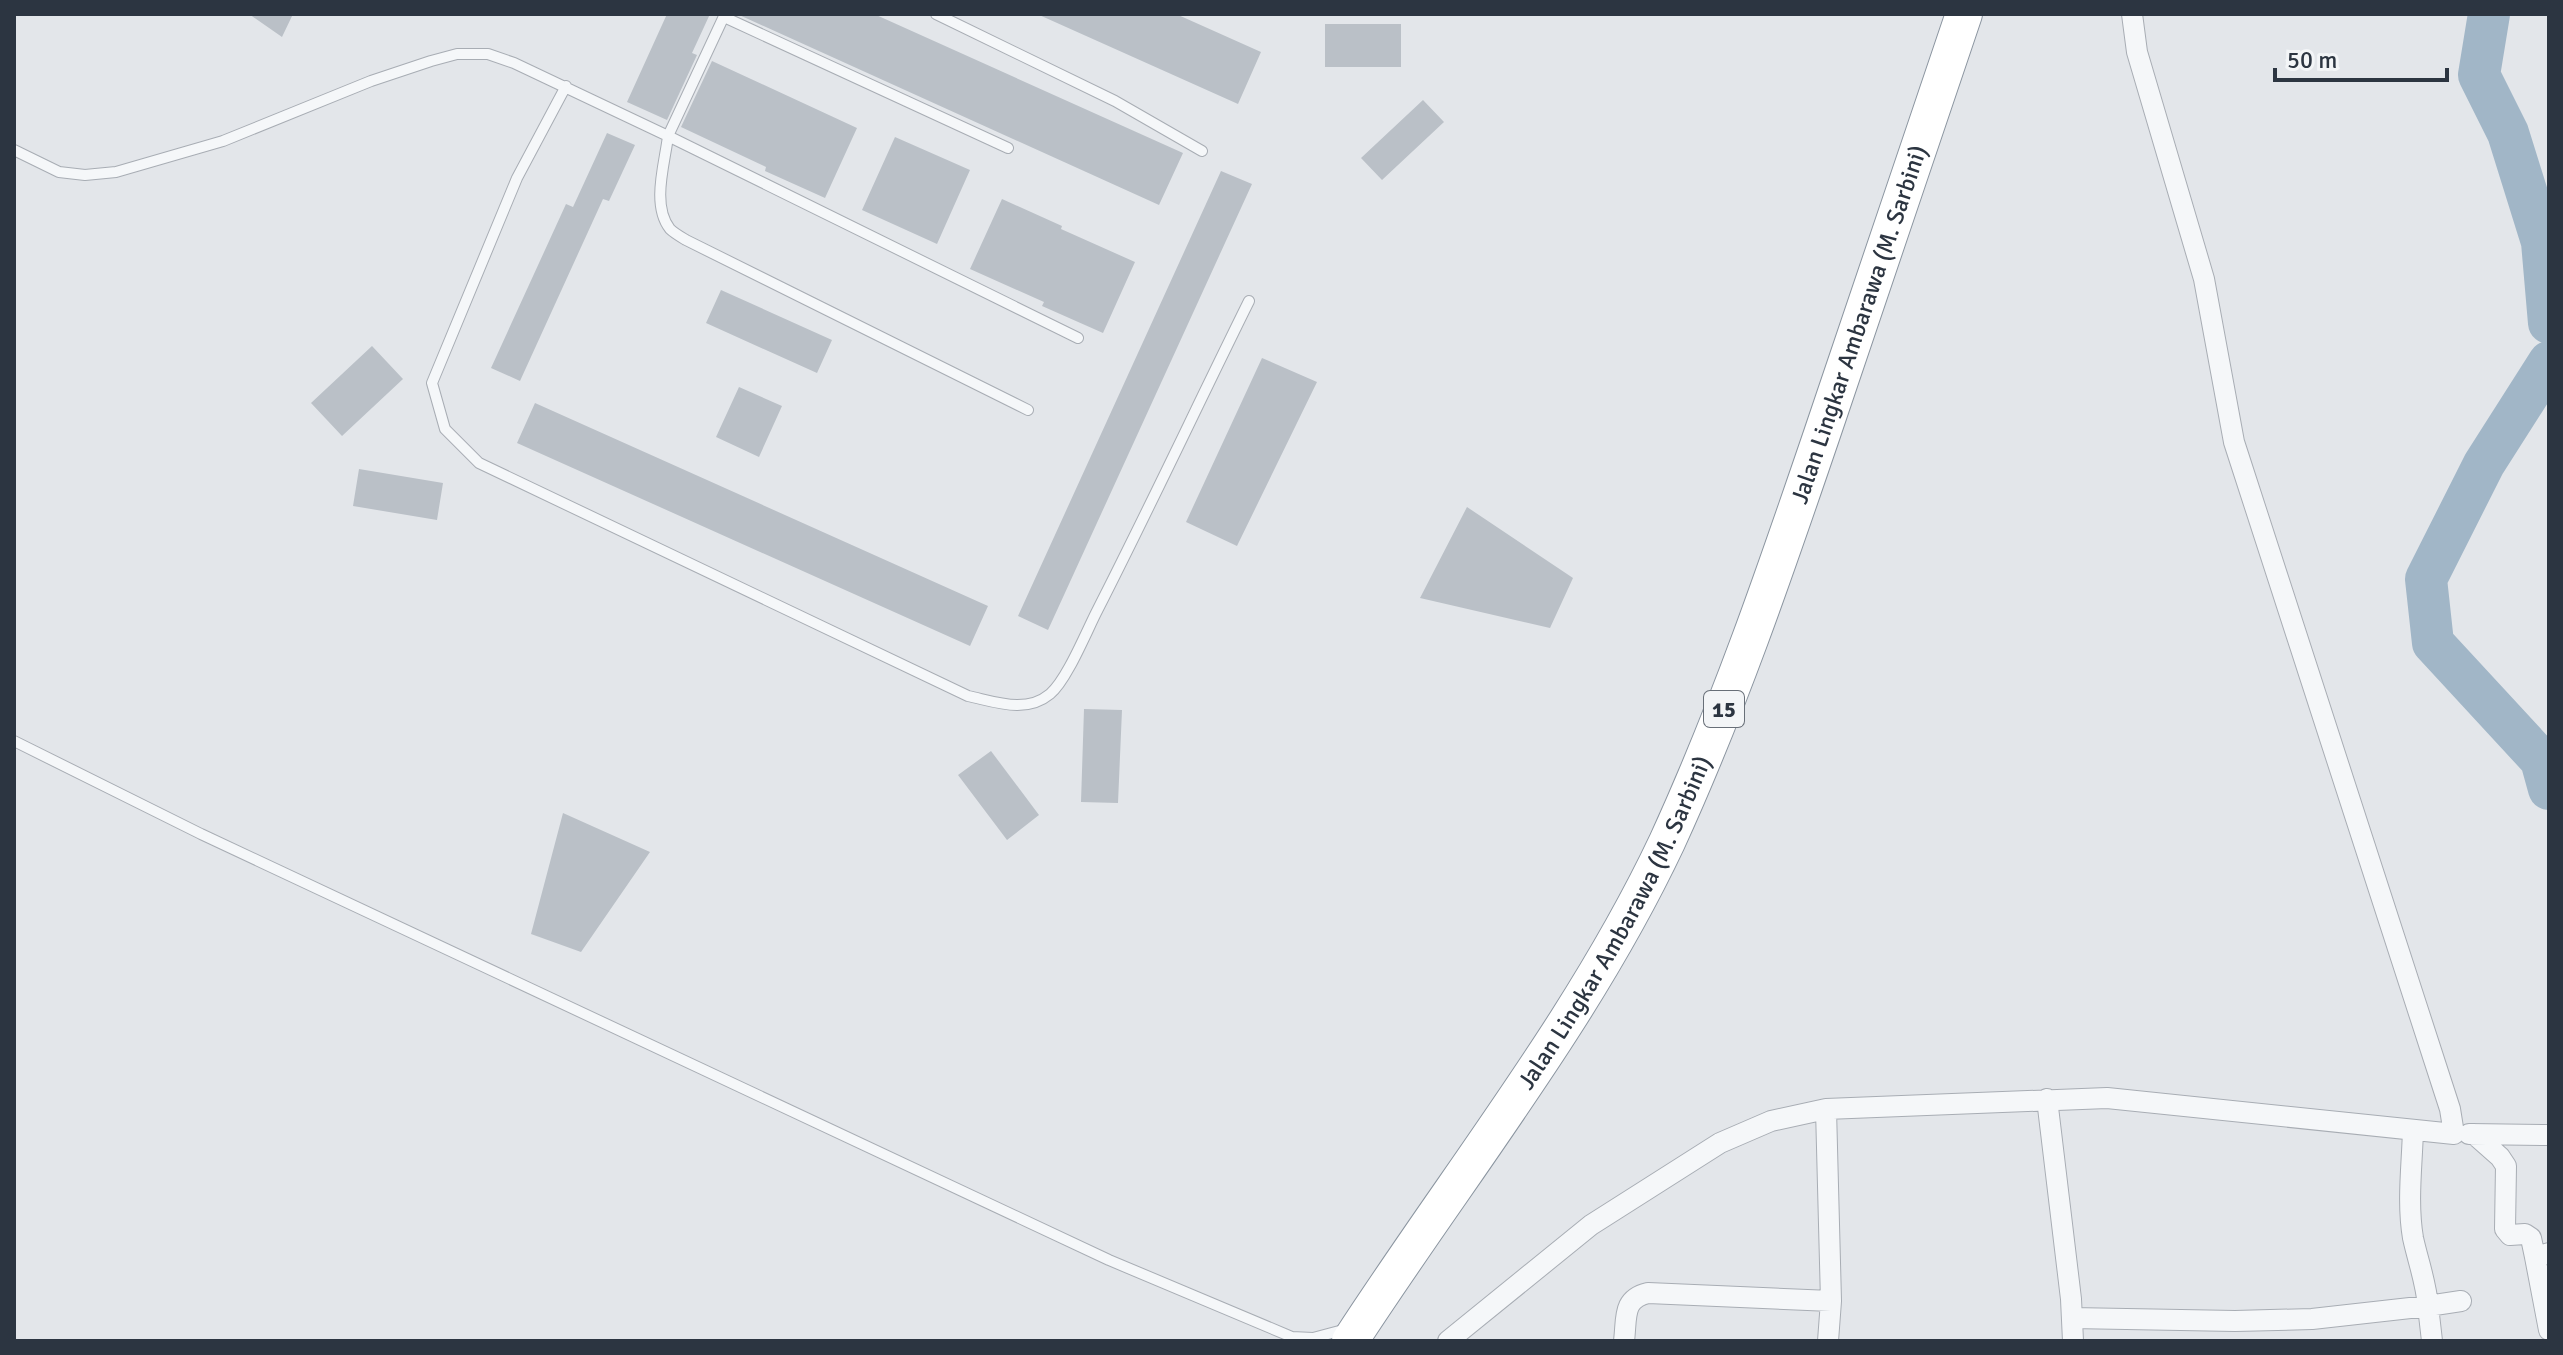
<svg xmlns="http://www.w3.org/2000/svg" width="2563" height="1355" font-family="Signika,sans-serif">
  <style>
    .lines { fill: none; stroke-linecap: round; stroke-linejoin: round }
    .river { stroke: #a1b6c7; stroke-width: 42 }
    .building { fill: #bac0c7 }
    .lane-casing { stroke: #a8adb4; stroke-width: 12 }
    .street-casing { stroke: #a8adb4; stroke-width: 22 }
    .highway-casing { stroke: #8b95a0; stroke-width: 38 }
    .lane { stroke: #f5f7f9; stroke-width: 10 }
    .street { stroke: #f5f7f9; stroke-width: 20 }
    .highway { stroke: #fff; stroke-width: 36 }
    .labels { text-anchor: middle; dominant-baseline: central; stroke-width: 6; stroke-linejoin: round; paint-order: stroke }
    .shield { fill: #f3f5f7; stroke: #686f78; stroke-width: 2 }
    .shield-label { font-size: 22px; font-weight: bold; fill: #2c3541 }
    .street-label { font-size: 24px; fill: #2c3541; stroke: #f3f5f7 }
  </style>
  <rect width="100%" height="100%" fill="#e3e6ea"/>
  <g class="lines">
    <path class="river" d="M2489,14L2479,75L2508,133L2542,242L2549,323
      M2549,362L2484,464L2426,579L2433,643L2541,760L2549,789"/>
  </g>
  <path class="building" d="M249,14H293L282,37Z
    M667,14H710L692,53L697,55L667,120L627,102Z
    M737,14H874L1183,153L1159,205Z
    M1037,14H1176L1261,52L1238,104Z
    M1325,24H1401V67H1325Z
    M712,61L857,128L825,198L765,171L766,167L681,127Z
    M1423,100L1444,122L1382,180L1361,158Z
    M607,133L635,145L609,201L603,199L520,381L491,368L566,204L573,207Z
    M895,137L970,170L937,244L862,210Z
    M1221,171L1252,184L1048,630L1018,616Z
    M1002,199L1062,226L1061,229L1135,262L1103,333L1042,306L1044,302L970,269Z
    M721,290L832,340L817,373L706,323Z
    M372,346L403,379L342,436L311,403Z
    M1262,358L1317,382L1237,546L1186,522Z
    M739,387L782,406L759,457L716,437Z
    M535,403L988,606L970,646L517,443Z
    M359,469L443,483L437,520L353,506Z
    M1467,507L1573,578L1550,628L1420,598Z
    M1084,709L1122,710L1118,803L1081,802Z
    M991,751L1039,815L1007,840L958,775Z
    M563,813L650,852L581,952L531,934Z"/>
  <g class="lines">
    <g class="lane-casing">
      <path id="lane" d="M936,14L1115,101L1202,151
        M724,17L1008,148
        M566,86L517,178L432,383L445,429L479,463L968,696C996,702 1026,714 1050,694C1067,680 1087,630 1098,609C1150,507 1198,404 1249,301
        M14,150L59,172L85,175L116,172L223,141L371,81L431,61L457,54H488L514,63L668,136L725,14
        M1028,410L686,240C681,237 674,233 670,229C651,205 665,163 668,136L1078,338
        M14,741L201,834L1109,1260L1292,1337
        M1294,1339L1292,1337L1313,1338L1343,1330"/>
    </g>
    <g class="street-casing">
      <path id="street" d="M2047,1099L2071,1299L2073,1341
        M1826,1109L1831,1301L1828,1341
        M2413,1130C2412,1165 2407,1203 2413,1238C2418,1261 2426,1282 2428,1306L2461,1301
        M2469,1134L2549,1135
        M2474,1134L2500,1157L2506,1166L2505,1229L2510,1235L2525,1234L2531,1238L2535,1257
        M2549,1253L2535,1257L2549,1330
        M2072,1318L2235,1321L2312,1319L2428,1306L2432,1341
        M1448,1341L1591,1225L1720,1143L1771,1121L1826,1109L2107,1098L2454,1134L2450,1109L2234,442L2204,279L2137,52L2132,14
        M1624,1341C1627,1318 1622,1299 1648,1293L1831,1301"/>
    </g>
    <g class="highway-casing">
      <g id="highway">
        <path id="s1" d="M1350,1341C1457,1176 1583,1020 1667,842C1728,709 1775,572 1822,434C1869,294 1917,154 1964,14"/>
      </g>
    </g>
    <use href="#lane" class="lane"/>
    <use href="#street" class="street"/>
    <use href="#highway" class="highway"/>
  </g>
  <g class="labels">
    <rect class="shield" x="1704" y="691" width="40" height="36" rx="6"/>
    <g class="shield-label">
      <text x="1724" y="709">15</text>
    </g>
    <g class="street-label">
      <text stroke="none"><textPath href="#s1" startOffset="1144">Jalan Lingkar Ambarawa (M. Sarbini)</textPath></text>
      <text stroke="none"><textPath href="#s1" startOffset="496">Jalan Lingkar Ambarawa (M. Sarbini)</textPath></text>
    </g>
  </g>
  <rect width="2563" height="1355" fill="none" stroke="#2c3541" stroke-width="32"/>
  <path d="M2275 68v12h172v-12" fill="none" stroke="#2c3541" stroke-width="4"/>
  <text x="2287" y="68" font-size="24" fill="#2c3541" stroke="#f3f5f7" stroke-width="6" paint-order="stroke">50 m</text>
</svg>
